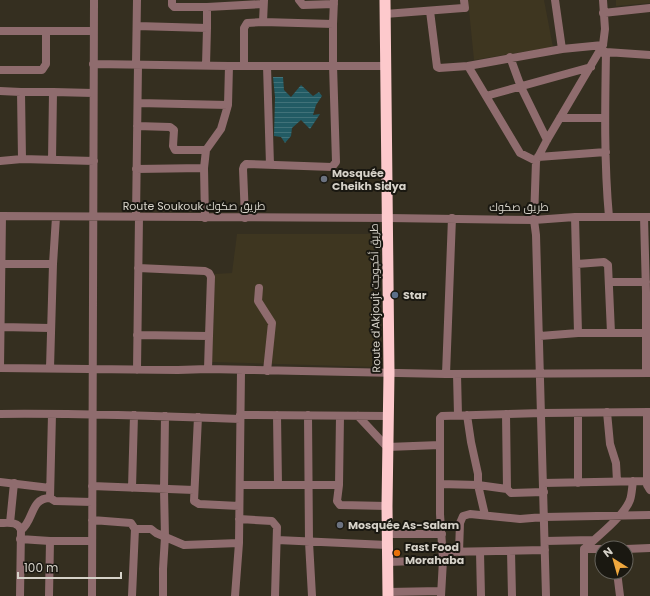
<svg xmlns="http://www.w3.org/2000/svg" width="650" height="596" font-family="Poppins,Cairo,sans-serif">
  <style>
    .built { fill: #3e3620 }
    .water { fill: url(#water-rules) }
    .lines { fill: none; stroke-linecap: round; stroke-linejoin: round }
    .minor { stroke: #8f6c6e; stroke-width: 8 }
    .highway { stroke: #fdc9cc; stroke-width: 11 }
    .worship-dot { fill: #6b7280; stroke: #1a1811; stroke-width: 1.5 }
    .service-dot { fill: #5c6f8a; stroke: #1a1811; stroke-width: 1.5 }
    .food-dot { fill: #e8710a; stroke: #1a1811; stroke-width: 1.5 }
    .labels { text-anchor: middle; dominant-baseline: central; stroke-width: 4; stroke-linejoin: round; paint-order: stroke }
    .poi-label { font-size: 11px; font-weight: bold; fill: #d6d2c9; stroke: #1a1811; text-anchor: start }
    .street-label { font-size: 11px; fill: #d6d2c9; stroke: #1a1811 }
  </style>
  <defs>
    <pattern id="water-rules" width="6" height="5" patternUnits="userSpaceOnUse"><rect width="6" height="5" fill="#225b64"/><path d="M0 2.5h6" fill="none" stroke="#417279"/></pattern>
  </defs>
  <rect width="100%" height="100%" fill="#352f20"/>
  <path class="built" d="M468,0H544L553,47L474,60Z
    M616,0H650V3L616,6Z
    M237,234H375L376,367L212,362L215,274L232,273Z"/>
  <path class="water" d="M273,77H283L284,90L291,97L301,85L313,96L319,92L322,96L316,105L313,115L320,114L310,129L301,120L292,128L291,136L285,143L281,137L274,136L275,97Z"/>
  <g class="lines">
    <path class="minor" d="M172,0V5L174,7H207
      M299,0L303,5L334,4
      M603,0L605,29L603,45
      M430,11L437,67L439,68L468,66L520,153L536,161
      M603,13L650,8
      M385,14L463,8H465L464,0
      M263,22L264,0
      M137,26L207,28V7L263,4
      M0,31H93
      M606,52L650,55
      M599,53L606,52C605,107 604,162 609,217
      M510,57L521,87L547,140
      M93,64L229,66H385
      M136,64L137,0
      M206,65L207,28
      M244,66V28L247,23L263,22L333,24L334,0
      M267,66L270,165
      M468,66L562,49
      M0,70H42L46,64V31
      M0,91L21,92
      M486,96L591,67
      M138,103L228,105
      M560,118H605
      M137,126L170,127L174,130L173,146L175,150H206
      M538,157L606,152
      M22,159L21,92H53
      M52,160L53,92L93,93
      M0,161L22,159L94,161
      M136,169L204,168
      M0,216L388,218L534,220L575,217H650
      M136,217L138,65
      M644,217L646,292V373
      M205,218L204,168L206,150L221,129L226,112L228,105L229,66
      M245,218L243,169L244,166L246,164L332,167L336,162L333,65V24
      M2,264H53
      M577,264L604,262L608,265L611,333
      M138,268L205,271L209,273L211,277L209,336
      M609,282H646
      M259,288L258,301L272,323L267,371
      M1,327L50,328
      M578,333H646
      M137,335L209,336L208,369
      M540,336L578,333L575,217
      M0,368L178,370L208,369L446,374L650,373
      M0,368L2,216
      M50,368L53,264L56,217
      M137,370L139,217
      M446,374L452,218
      M457,374L458,415
      M607,412L610,444L616,463L617,481
      M647,412V485L650,490
      M578,413V483
      M0,414C80,413 160,416 240,419
      M52,414L50,498L55,501L92,502
      M506,414L507,489L511,493L544,492
      M240,415L388,416
      M277,415L278,485
      M308,415L309,542L312,596
      M467,415L471,442L478,474V485L485,515
      M340,416L339,485L337,501L340,505L387,506
      M358,416L387,447L440,445
      M198,417L194,501L199,504L239,506
      M0,482L50,488
      M543,483L647,481
      M440,484L478,485L507,489
      M240,485H339
      M92,486L194,490
      M132,488L134,415
      M239,519L272,521L277,527L275,596
      M92,520L131,523L135,529L132,596
      M0,523C8,523 18,521 21,530L20,596
      M10,523L14,483
      M135,529H151L156,533L184,545L239,543
      M21,530C34,521 30,498 50,498
      M387,534H442
      M20,539L50,541H92
      M277,540L387,545
      M545,541L593,540
      M584,549H602
      M626,549L650,548
      M511,551L512,596
      M443,552L545,550
      M459,552L460,523L463,516L470,514L520,519L544,517L650,515
      M480,552L481,596
      M388,562L443,560
      M617,572L620,596
      M388,592L441,591
      M49,596L50,541
      M92,596L94,0
      M163,596V569L165,537L164,490L165,416
      M235,596L239,543L241,371
      M441,596L443,560L440,514V418L442,416L542,413L650,412
      M546,596L536,235L534,220L536,161L547,140L603,45L562,49L555,0
      M584,596V549C597,537 624,516 630,500C632,494 632,487 633,481"/>
    <path class="highway" d="M385,0L389,373L387,506L388,596"/>
  </g>
  <g class="worship-dot">
    <circle cx="324" cy="179" r="4"/>
    <circle cx="340" cy="525" r="4"/>
  </g>
  <circle class="service-dot" cx="395" cy="295" r="4"/>
  <circle class="food-dot" cx="397" cy="553" r="4"/>
  <g class="labels">
    <g class="poi-label">
      <text x="332" y="173">Mosquée<tspan x="332" dy="13">Cheikh Sidya</tspan></text>
      <text x="403" y="295">Star</text>
      <text x="348" y="525">Mosquée As-Salam</text>
      <text x="405" y="547">Fast Food<tspan x="405" dy="13">Morahaba</tspan></text>
    </g>
    <g class="street-label">
      <text x="194" y="206">Route Soukouk طريق صكوك</text>
      <text x="519" y="207">طريق صكوك</text>
      <text transform="translate(375 298) rotate(-91)">Route d'Akjoujt طريق أكجوجت</text>
    </g>
  </g>
  <g transform="translate(614 560) rotate(323)"><circle r="19" fill="#1a1811" stroke="#65625b"/>
  <path d="M0-3L7 15L0 10L-7 15Z" fill="#efa73e"/>
  <text y="-6" font-size="11" font-weight="bold" text-anchor="middle" fill="#d6d2c9">N</text>
  </g>
  <path d="M18 572v6h103v-6" fill="none" stroke="#d6d2c9" stroke-width="2"/>
  <text x="24" y="572" font-size="12" fill="#d6d2c9" stroke="#1a1811" stroke-width="3" paint-order="stroke">100 m</text>
</svg>
